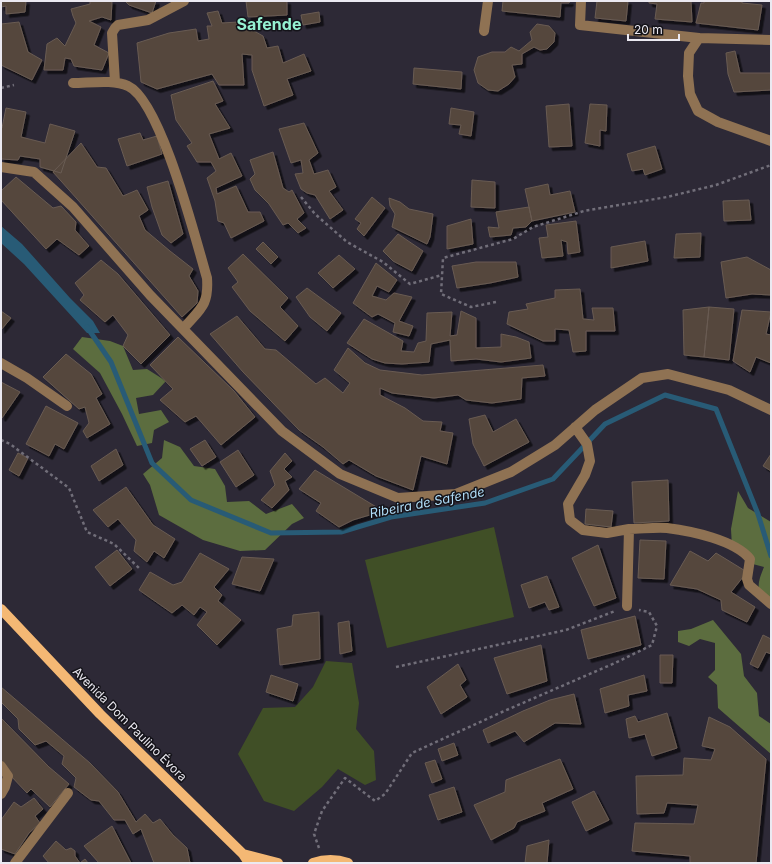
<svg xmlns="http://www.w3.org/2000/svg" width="772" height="864" font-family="Inter,sans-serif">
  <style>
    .green { fill: #404f26 }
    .forest { fill: #5c6d3f }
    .water { fill: #285b76 }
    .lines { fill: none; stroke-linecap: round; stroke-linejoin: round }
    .stream { stroke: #285b76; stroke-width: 5 }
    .building { fill: #54473e; stroke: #695b52; filter: url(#shadow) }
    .path { stroke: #716e79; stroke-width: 2.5; stroke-dasharray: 3 3; stroke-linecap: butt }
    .minor { stroke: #8f7253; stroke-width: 10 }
    .major { stroke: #f4b874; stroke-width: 10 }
    .labels { text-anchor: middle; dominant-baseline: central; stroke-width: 3; stroke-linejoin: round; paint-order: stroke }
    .street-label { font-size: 12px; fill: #ebe9f1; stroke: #141319 }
    .water-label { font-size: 13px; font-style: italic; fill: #afdcf7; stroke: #141319 }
    .district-label { font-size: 16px; font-weight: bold; fill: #95f2d2; stroke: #141319 }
  </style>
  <defs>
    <filter id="shadow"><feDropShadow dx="3.5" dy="3.5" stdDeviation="0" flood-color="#0009"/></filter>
  </defs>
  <rect width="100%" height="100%" fill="#2d2936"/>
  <path class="green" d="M494,527L514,617L387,648L365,560Z
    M326,661L352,663L359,703L356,729L374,751L376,780L365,785L338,769L322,787L294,811L264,801L238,754L263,708L295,707L313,687Z"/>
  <path class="forest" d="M82,337L110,341L123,346L133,370L147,369L166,381L153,395L136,398L139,414L161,410L169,422L154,430L152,443L137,446L122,414L100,373L73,349Z
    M164,440L180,447L194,466L215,469L225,486L227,502L249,501L266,514L292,504L304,518L292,524L265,550L240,551L203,540L159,515L150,485L143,474L162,458Z
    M738,491L748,508L771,522V608C756,593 756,586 764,567L749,563L732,547L731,529Z
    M713,620L741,654L744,676L757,693L759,716L771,724V754L718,708L717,685L708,677L715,670V643L700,639L689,646L678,642V631L691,629Z"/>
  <path class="water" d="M1,226L22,244L70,298L93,321L100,333H87L24,264L1,243Z"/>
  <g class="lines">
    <path class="stream" d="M87,327L111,362L152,463L191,500L271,533L341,532L391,517L485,503L553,479L605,424L665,395L716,409L758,514L771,556"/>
  </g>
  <path class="building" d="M1,1H26L25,12L6,14V6L1,7Z
    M90,1H112L111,20L102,17L89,21L101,27L94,45L109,53L102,70L74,66L71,59L65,58L63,70H44L47,44L57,38L65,46L76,23L73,16L71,9L90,4Z
    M125,1H156L152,13L129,5Z
    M246,1H287V15L248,17Z
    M503,1H570L569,3H561L560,17L502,11Z
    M597,1H628L626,21L595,18Z
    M649,1H691L692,22L655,19L657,4L649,3Z
    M704,1H742V3L762,5L758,30L696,23L701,3H704Z
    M218,11L222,23L238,22L263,36L267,48L278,46L283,63L304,54L311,71L287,79L293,95L264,106L252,70V55L242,54L244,85H219L212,74L157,89L141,82L137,43L169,33L196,29L198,41L209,39L207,26H212L207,13Z
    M319,12L320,22L303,25L301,15Z
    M19,22L28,52L42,60L32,80L1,65V24Z
    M537,24L549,26L555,33L554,42L547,49L540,50L534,47L522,54V64L512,65L515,77L509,84L498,91L488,90L478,83L474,70L478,57L492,52H505L511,47L519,51L532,40L530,32Z
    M735,51L740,73H771V90L734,92L728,74L726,53Z
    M414,68L462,72L461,89L413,84Z
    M213,81L223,101L215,104L230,128L209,134L219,159L231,153L242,176L216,188L217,194L236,186L248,212H260L264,221L231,238L224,223L218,221L215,201L207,178L216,171L211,162H197L187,146L192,143L176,120L171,95Z
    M569,104L572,146L549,147L546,106Z
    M590,104L607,105L606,131L600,130V146L585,143Z
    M6,108L26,112L21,137L45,143L50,124L75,131L61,173L40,167V159L20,156L18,160L1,159V128H2Z
    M451,108L474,112L471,136L459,134L461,125L449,124Z
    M304,123L318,153L309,160L314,174L328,170L336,187L329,191L343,210L330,219L315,195L307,193L301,189L295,174L303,173L301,160L291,163L279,129Z
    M140,133L143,140L157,136L162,154L127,166L118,139Z
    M81,143L97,167L106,168L123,196L137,190L148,210L139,216L145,230L170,251L193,269L189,276L198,291L197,303L182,317L53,172Z
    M655,146L662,169L645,175L643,169L632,171L627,154Z
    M273,152L283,188L289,192L292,190L304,213L297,219L306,228L298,233L288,223L283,225L269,204L255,190L250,179L255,174L250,160Z
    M16,177L53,208L61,206L76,222L75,230L89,246L79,255L57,239L46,249L1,200V191Z
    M472,180L495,182V208L471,207Z
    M168,181L183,234L171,243L162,235L152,207L147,187Z
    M548,184L550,195L570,191L575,212L532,221L525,189Z
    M372,197L385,208L364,236L357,229L361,223L355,219Z
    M389,198L400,202L409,209L433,214L430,237L427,244L392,227L395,214L390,206Z
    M749,200L751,220L724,221L723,201Z
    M529,207L532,221L526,227L513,228L511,235L490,237L488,227L499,228L496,212Z
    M471,219L473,244L447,249V226Z
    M576,221L580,252L568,254L567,242L561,240L563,256L542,258L539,238L548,237L546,225Z
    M701,233L700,257L674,258L676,234Z
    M398,234L423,251L412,271L393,261L383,251Z
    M645,241L648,261L611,268V247Z
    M263,242L278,257L271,264L256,249Z
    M243,254L288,298L280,307L298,326L285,341L250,311L232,287L238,282L228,268Z
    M339,255L355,269L333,288L318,273Z
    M747,257L771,270V295L752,294L726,298L721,262Z
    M101,260L118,274L170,335L141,364L123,346L128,335L113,315L105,322L80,300L84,295L75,283Z
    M476,262H516L518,277L490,283L457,288L452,266Z
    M376,263L397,280L389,292L377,286L372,296L386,300L394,293L412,297L399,321L413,326L409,336L393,332L395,323L378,314L372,317L353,303Z
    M307,288L341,313L327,331L310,317L296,297Z
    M580,289L583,319L594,320L592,308H613L615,331H586V351L573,352L569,330L555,329V341H543L507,324L509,312L528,309L526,304L555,298V290Z
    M709,307L734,309L729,360L704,357Z
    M709,307L704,357L684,355L683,310Z
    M742,310L771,312L766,334L771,335V363L756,357L750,372L733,361Z
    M1,311L11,318L1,330Z
    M461,311L476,318V348L501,347V334L516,337L529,342L531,358L501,362L476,359L451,361L450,340L431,344L429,362L402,364L385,363L372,359L347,343L364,319L403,341L401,351L414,352L418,343L426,341L427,313L452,312L450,336L457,335Z
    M237,316L265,349L276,350L316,384L325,378L343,393L350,383L334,370L348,348L365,363L380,370L422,375L543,365L545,376L522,378L521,399L492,403L466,400L458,395L434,398L392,393L380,388V395L405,408L423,421L442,422L440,431L453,433L447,464L421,456L413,490L376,476L349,460L343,464L323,447L299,430L243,372L210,334Z
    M178,337L234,391L255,417L221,445L196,416L185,422L160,400L173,389L150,365Z
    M66,354L91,374L102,394L96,398L110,424L87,438L83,431L89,423L85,407L79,409L43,377Z
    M1,382L20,392L2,418L1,417Z
    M46,406L78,423L64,449L55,444L49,456L26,444Z
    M485,415L493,432L516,419L529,442L484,466L473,444L469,419Z
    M205,440L216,457L202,466L190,449Z
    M116,449L123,465L99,481L91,466Z
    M238,450L254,475L236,487L220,462Z
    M18,453L28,458L19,476L9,470Z
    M285,453L292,461L284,469L292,477L285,481L289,490L272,508L261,500L275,485L270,471Z
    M771,454V471L763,466Z
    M315,470L383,511L353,520L339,527L316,511L321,503L299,489Z
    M668,480L669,521L634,523L632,482Z
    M126,487L153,525L175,539L164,558L154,551L147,562L134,551L136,540L118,519L108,527L93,510Z
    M586,509L613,511L611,527L585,524Z
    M640,540L666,541L664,579L638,578Z
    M598,545L616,598L594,606L572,558Z
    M117,550L132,569L110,586L95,567Z
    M690,551L708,561L716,553L747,572L731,592L755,607L747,622L722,610L721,600L697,589L670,585Z
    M200,553L229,569L214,587L222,595L218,601L241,620L217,645L197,625L207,612L200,607L194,615L182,605L172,613L139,590L150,572L173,585L182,582Z
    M242,557L274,559L260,591L232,584Z
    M547,576L559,607L549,610L545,602L529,608L521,585Z
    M319,612L320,659L280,665L277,629L292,626L293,615Z
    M635,616L641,645L588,659L581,630Z
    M349,621L352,651L340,654L338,623Z
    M763,635L771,639V654L766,652L758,668L750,664Z
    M541,645L547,681L507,694L494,658Z
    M660,655H673L672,683H660Z
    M458,664L466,680L460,685L467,697L441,714L427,687Z
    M271,675L298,684L293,701L266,692Z
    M644,675L647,691L628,695L629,706L605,713L600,689Z
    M1,687L90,763L118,792L136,822L145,814L153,823L160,819L173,835L187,848L190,863H154L141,829L133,834L125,820H114L99,801L91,800L74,787L76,778L62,764L64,756L46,741L35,745L19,729L18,719L1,702Z
    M574,694L581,724L555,723L524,742L515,731L488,743L483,730L523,711L550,700Z
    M667,713L677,748L652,756L645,734L629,738L626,719L635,716L638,722Z
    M709,717L730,727L766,759L756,863H690V856L632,851L635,823L694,824L698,805L667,803L664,813L637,814L636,776L683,775L684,758L711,760L715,749L702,746Z
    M1,718L49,767L69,784L50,807L31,789L27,793L9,774L1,763Z
    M454,743L458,755L442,761L438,749Z
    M560,759L573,789L542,803L545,811L517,822L514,828L491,840L474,805L505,792L506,780Z
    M435,760L442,779L432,783L425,763Z
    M454,787L462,812L438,820L429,795Z
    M594,791L609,820L586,831L572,802Z
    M34,798L43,809L35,816L40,823L29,833L15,854L1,849V820L14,802L21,807Z
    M112,826L131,863H99L84,846Z
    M549,840L547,863H525L527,846Z
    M56,841L66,850L71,848L75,851V856L80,863L85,859L88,863H49L43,856Z"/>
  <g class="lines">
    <path class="path" d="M1,88L14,85
      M301,197L315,214L347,242L383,262L410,284L442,275
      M496,302L471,307L441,294L443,258L513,239L533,227L584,211L667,197L716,185L771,165
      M1,440L10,444L69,488L87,532L114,544L140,569
      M396,667L566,630L615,611
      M319,848L314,834L322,811L345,778L375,801L385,794L412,753L502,712L615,663L652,645L657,626L649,612L639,610"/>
    <path class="minor" d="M581,1L580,25L699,38
      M484,31L488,1
      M771,40L699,38L689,53L688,76L690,94L698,111L718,122L771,141
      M115,82L112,33L115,28L118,25L148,20L184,1
      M73,83C89,83 114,79 128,86C161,101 196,241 207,278C209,306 200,309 183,329
      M1,167L34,172L73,207L150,295L282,431L340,474L398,498L456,494L511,472L555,445L595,410L642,378L668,374L729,390L771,410
      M1,363L27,378L67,406
      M575,427L587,444L590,461L585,475L568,504L570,520L583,530L607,533L629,529L627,606
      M629,529C641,529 655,527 667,528C691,531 735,540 750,559L747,579L749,585L771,604
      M1,766L8,776L5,787L1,794
      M15,863L68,793"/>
    <path class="major" d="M1,609L100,714L243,854L249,863
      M243,854L278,863
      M313,863C325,859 336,859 348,863"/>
  </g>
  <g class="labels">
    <g class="street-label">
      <text transform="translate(130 724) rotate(45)">Avenida Dom Paulino Évora</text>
    </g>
    <g class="water-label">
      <text transform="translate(427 502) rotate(-11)">Ribeira de Safende</text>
    </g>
    <g class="district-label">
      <text x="269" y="24">Safende</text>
    </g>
  </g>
  <rect width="772" height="864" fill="none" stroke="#ebe9f1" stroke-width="4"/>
  <path d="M628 34v6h51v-6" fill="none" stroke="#ebe9f1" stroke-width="2"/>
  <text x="634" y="34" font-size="12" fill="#ebe9f1" stroke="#141319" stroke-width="3" paint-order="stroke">20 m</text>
</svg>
